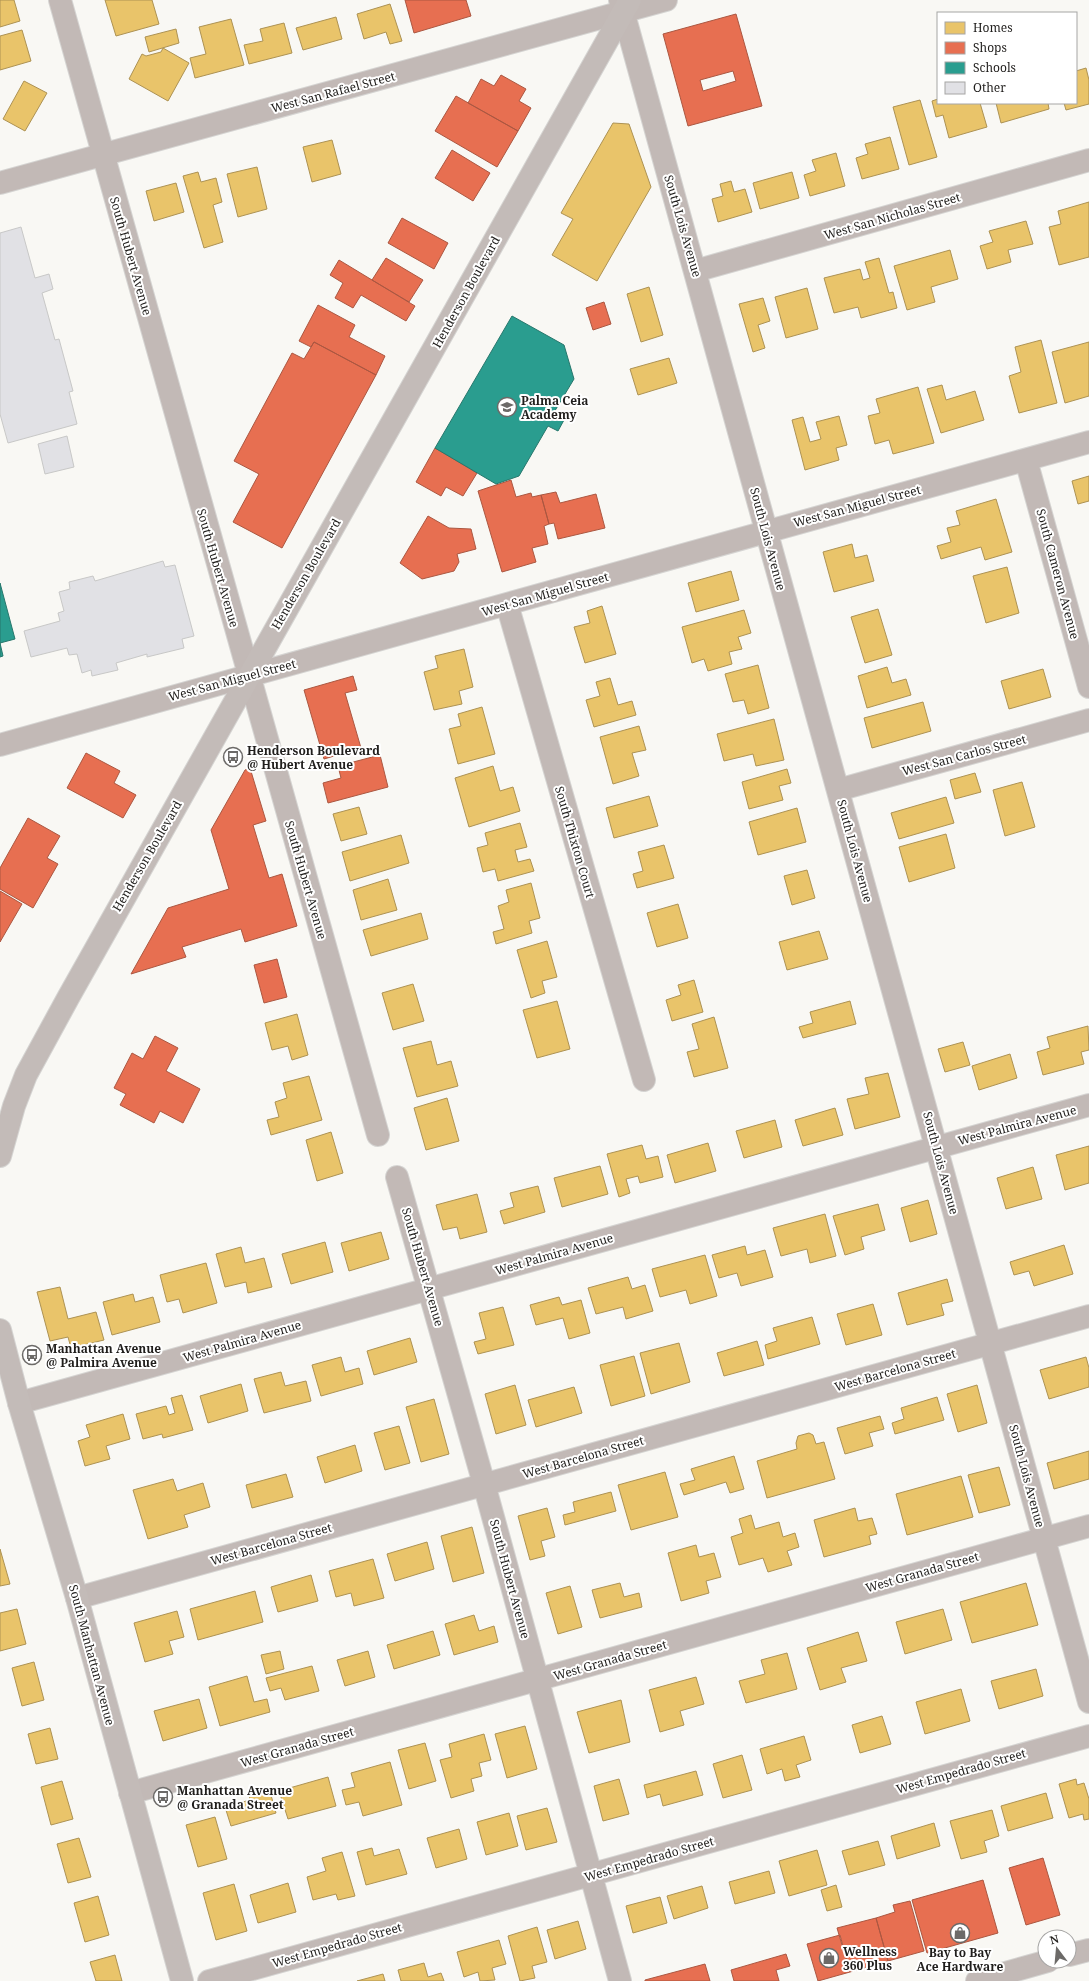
<svg xmlns="http://www.w3.org/2000/svg" width="1089" height="1981" font-family="'Noto Serif',serif">
  <style>
    .homes { fill: #e9c46a; stroke: #ad9253 }
    .shops { fill: #e76f51; stroke: #ab5741; fill-rule: evenodd }
    .schools { fill: #2a9d8f; stroke: #27776c }
    .building { fill: #e1e1e5; stroke: #c8c8c7 }
    .lines { fill: none; stroke-linecap: round; stroke-linejoin: round }
    .minor-casing { stroke: #d5d4d2; stroke-width: 24 }
    .major-casing { stroke: #d5d4d2; stroke-width: 24 }
    .minor { stroke: #c2b9b6; stroke-width: 22 }
    .major { stroke: #c3bbb8; stroke-width: 22 }
    .labels { text-anchor: middle; dominant-baseline: central; stroke-width: 4; stroke-linejoin: round; paint-order: stroke }
    .street-label { font-size: 12px; fill: #201e1c; stroke: #fff }
    .poi-label { font-size: 12px; font-weight: bold; fill: #201e1c; stroke: #fff; text-anchor: start }
  </style>
  <rect width="100%" height="100%" fill="#f9f8f4"/>
  <path class="homes" d="M0,0H14L20,21L0,27Z
    M105,0H152L159,24L116,36Z
    M390,4L402,41L390,44L386,32L364,39L357,14Z
    M336,17L342,39L303,50L296,28Z
    M231,19L244,65L195,78L190,58L206,54L199,27Z
    M284,23L292,53L249,64L244,45L263,41L260,29Z
    M176,29L179,43L149,52L145,37Z
    M22,30L31,61L0,70V36Z
    M163,48L189,63L168,101L129,79L142,54L146,56L161,52Z
    M1086,68L1089,80V104L1066,110L1064,103H1076V71Z
    M24,81L47,93L25,131L3,119Z
    M938,99V103H980L987,127L949,138L943,115L936,117L932,101Z
    M920,100L937,157L909,165L893,107Z
    M996,103H1048L1049,109L1001,123Z
    M613,123L629,124L651,187L597,281L552,255L573,219L561,213Z
    M890,137L899,169L862,179L856,158L868,154L865,144Z
    M332,140L341,174L312,182L303,147Z
    M836,153L845,186L810,196L804,175L816,171L812,160Z
    M257,167L267,209L238,217L227,174Z
    M198,172L201,182L216,178L222,202L213,205L223,242L204,248L183,176Z
    M792,172L799,198L760,209L753,183Z
    M731,181L734,192L745,189L752,212L718,222L712,199L723,196L720,184Z
    M176,183L184,212L154,221L146,191Z
    M1089,202V257L1059,265L1049,227L1061,224L1058,211Z
    M1026,221L1033,244L1008,250L1011,262L987,269L980,246L993,242L989,231Z
    M950,250L958,279L931,287L935,302L907,310L894,266Z
    M879,258L889,293L893,292L897,308L861,318L858,307L834,313L824,278L860,269L863,280L870,278L865,262Z
    M649,287L663,335L641,342L627,294Z
    M807,288L818,329L786,338L775,297Z
    M763,298L770,321L758,325L765,348L753,352L739,304Z
    M1041,340L1057,403L1019,413L1009,376L1021,372L1015,347Z
    M1089,342V396L1065,403L1052,352Z
    M669,358L677,383L638,395L630,369Z
    M942,385L946,400L975,391L984,420L941,433L927,389Z
    M918,387L934,443L893,454L889,440L875,444L868,416L880,413L876,399Z
    M839,416L847,445L836,448L839,460L805,470L792,420L803,417L810,442L821,439L816,422Z
    M1089,476V501L1078,504L1072,481Z
    M996,499L1012,552L985,560L981,547L941,559L937,546L951,542L947,528L960,525L956,511Z
    M852,544L855,558L867,555L874,581L834,592L823,552Z
    M1007,567L1019,613L986,623L973,576Z
    M731,571L739,600L696,612L688,583Z
    M602,606L616,654L585,663L574,627L590,623L587,611Z
    M878,609L892,655L865,663L851,617Z
    M744,610L751,633L738,637L742,649L729,652L732,664L708,671L704,659L692,663L682,627Z
    M464,649L473,687L459,691L462,704L434,710L424,672L438,668L435,656Z
    M758,665L769,708L748,714L744,700L733,702L725,674Z
    M887,667L892,683L906,679L911,695L867,708L858,676Z
    M1043,669L1051,697L1009,709L1001,681Z
    M610,678L618,705L632,701L636,715L594,727L586,700L600,696L596,682Z
    M923,702L931,731L872,748L864,718Z
    M482,707L495,754L458,764L449,729L461,726L458,714Z
    M774,719L784,760L756,766L753,754L724,761L717,734Z
    M639,726L646,750L632,753L639,776L613,784L600,737Z
    M493,766L500,791L513,787L520,811L469,827L455,778Z
    M787,769L791,783L779,786L783,800L749,809L742,782Z
    M975,773L981,792L955,799L950,780Z
    M1022,782L1035,827L1005,836L993,790Z
    M649,796L658,826L614,838L606,808Z
    M946,797L954,823L899,839L891,813Z
    M359,807L367,834L341,841L333,814Z
    M797,808L806,842L758,855L749,822Z
    M520,823L527,847L515,850L518,862L530,859L534,871L498,881L495,869L483,872L477,848L488,845L485,833Z
    M946,834L955,868L909,882L899,847Z
    M401,835L409,863L350,881L342,852Z
    M664,845L674,878L637,888L633,874L643,871L638,852Z
    M807,870L815,898L792,905L784,876Z
    M388,879L397,910L361,920L353,890Z
    M531,883L540,918L529,921L532,933L496,944L493,932L504,929L498,906L509,902L506,890Z
    M678,904L688,938L657,947L647,913Z
    M421,913L428,939L371,956L363,930Z
    M819,931L828,959L787,970L779,942Z
    M547,941L557,977L542,981L545,993L531,998L517,950Z
    M694,980L703,1012L672,1021L666,1000L681,995L678,985Z
    M413,984L424,1021L393,1030L382,993Z
    M557,1001L570,1049L537,1058L523,1010Z
    M850,1001L856,1024L803,1038L799,1027L813,1023L810,1012Z
    M297,1014L308,1055L292,1060L288,1046L272,1050L265,1023Z
    M714,1017L728,1068L694,1077L687,1052L699,1049L692,1024Z
    M1088,1026L1089,1050L1081,1052L1084,1064L1043,1075L1037,1052L1050,1048L1047,1037Z
    M431,1041L437,1065L451,1061L458,1086L417,1097L403,1048Z
    M963,1042L970,1065L945,1072L938,1049Z
    M1010,1054L1017,1078L979,1090L972,1066Z
    M888,1073L900,1117L855,1129L847,1099L869,1094L865,1078Z
    M309,1076L322,1120L271,1135L267,1120L279,1117L275,1102L287,1098L283,1083Z
    M447,1098L459,1141L426,1150L414,1108Z
    M835,1108L843,1135L803,1146L795,1120Z
    M775,1120L782,1147L744,1158L736,1131Z
    M331,1132L343,1173L317,1181L306,1140Z
    M708,1143L716,1171L675,1183L667,1155Z
    M642,1145L646,1159L658,1156L663,1177L640,1183L638,1176L626,1179L630,1193L619,1197L607,1154Z
    M1089,1146V1183L1065,1190L1056,1155Z
    M600,1166L608,1194L562,1207L554,1178Z
    M1033,1167L1042,1199L1006,1209L997,1178Z
    M538,1186L545,1212L504,1224L500,1211L514,1207L510,1193Z
    M477,1194L487,1232L460,1239L457,1227L443,1230L436,1205Z
    M928,1200L937,1234L910,1242L901,1208Z
    M878,1204L885,1230L861,1237L864,1249L845,1255L833,1216Z
    M825,1214L836,1256L810,1263L807,1249L781,1256L773,1228Z
    M381,1232L389,1259L349,1271L341,1243Z
    M325,1242L333,1272L291,1284L282,1254Z
    M1064,1245L1073,1274L1034,1286L1029,1271L1014,1275L1010,1262Z
    M745,1246L747,1255L765,1250L773,1277L741,1286L737,1273L719,1278L712,1255Z
    M241,1247L245,1263L264,1258L272,1287L248,1293L246,1282L225,1287L216,1254Z
    M705,1255L717,1296L690,1304L686,1290L660,1297L652,1269Z
    M206,1263L217,1303L183,1313L179,1299L167,1302L160,1275Z
    M628,1277L632,1289L645,1285L653,1311L626,1319L623,1307L596,1314L588,1288Z
    M947,1279L953,1301L941,1304L944,1315L907,1325L898,1293Z
    M60,1287L68,1319L96,1312L104,1340L71,1348L68,1337L50,1341L37,1292Z
    M133,1294L135,1302L153,1297L160,1322L112,1335L103,1302Z
    M559,1297L562,1305L581,1300L590,1333L569,1339L563,1318L536,1325L530,1305Z
    M873,1304L882,1335L846,1345L837,1314Z
    M503,1307L514,1345L478,1354L474,1342L486,1339L479,1313Z
    M812,1317L820,1344L768,1359L765,1345L777,1341L773,1328Z
    M410,1338L417,1362L374,1375L367,1351Z
    M757,1341L764,1365L724,1376L717,1353Z
    M679,1343L690,1382L651,1394L640,1353Z
    M634,1356L645,1396L611,1406L600,1365Z
    M341,1357L345,1372L359,1368L363,1384L321,1396L312,1365Z
    M1086,1357L1089,1368V1387L1049,1399L1040,1370Z
    M281,1372L285,1386L306,1381L311,1401L264,1413L254,1379Z
    M241,1384L248,1411L208,1423L200,1396Z
    M515,1385L526,1425L496,1434L485,1394Z
    M977,1385L987,1423L958,1432L947,1394Z
    M574,1387L582,1413L536,1427L528,1400Z
    M182,1395L193,1430L163,1438L162,1434L143,1439L136,1414L166,1406L169,1415L175,1413L171,1398Z
    M937,1397L944,1420L895,1434L892,1423L904,1419L901,1408Z
    M434,1399L449,1454L421,1462L406,1407Z
    M123,1414L130,1439L106,1446L110,1459L85,1466L78,1441L90,1437L86,1425Z
    M880,1416L884,1429L869,1433L873,1446L845,1454L837,1428Z
    M399,1426L410,1463L385,1470L374,1433Z
    M809,1433L813,1435L816,1444L824,1442L835,1479L767,1498L757,1461L797,1449L796,1443L798,1436Z
    M355,1445L362,1471L325,1483L317,1457Z
    M1089,1451V1479L1054,1489L1047,1463Z
    M734,1456L744,1489L730,1493L726,1482L684,1495L680,1484L695,1480L691,1469Z
    M999,1467L1010,1505L979,1513L968,1475Z
    M665,1472L678,1517L631,1530L618,1485Z
    M286,1474L293,1497L252,1508L246,1485Z
    M961,1476L973,1517L907,1535L896,1494Z
    M173,1479L177,1491L203,1483L210,1507L184,1515L188,1527L148,1539L133,1490Z
    M611,1492L616,1511L565,1525L563,1515L575,1512L573,1502Z
    M547,1508L555,1537L541,1541L545,1556L530,1560L518,1516Z
    M855,1508L858,1521L872,1518L877,1534L869,1536L871,1544L824,1557L814,1520Z
    M751,1515L755,1529L779,1522L783,1537L795,1533L799,1547L787,1551L792,1565L768,1572L763,1558L739,1565L731,1537L743,1533L739,1519Z
    M472,1527L484,1573L453,1582L441,1536Z
    M427,1542L434,1569L395,1581L387,1554Z
    M696,1545L699,1557L714,1553L721,1577L706,1581L709,1593L681,1601L668,1553Z
    M0,1549L10,1584L0,1586Z
    M373,1559L384,1598L354,1606L351,1593L336,1597L329,1571Z
    M311,1575L318,1601L278,1612L271,1587Z
    M620,1583L624,1597L639,1593L642,1607L600,1618L592,1590Z
    M1026,1583L1038,1625L972,1643L960,1602Z
    M570,1586L582,1627L558,1634L546,1593Z
    M255,1591L263,1622L198,1640L190,1609Z
    M17,1609L26,1644L0,1651V1613Z
    M943,1609L952,1640L905,1654L896,1622Z
    M177,1611L184,1637L169,1641L173,1654L145,1662L134,1623Z
    M474,1615L479,1631L494,1626L498,1642L454,1655L445,1624Z
    M433,1631L440,1655L394,1669L387,1645Z
    M858,1632L867,1661L841,1668L846,1682L820,1690L807,1648Z
    M280,1651L284,1669L266,1674L261,1655Z
    M368,1651L375,1677L345,1686L337,1660Z
    M787,1653L797,1689L746,1703L739,1681L765,1674L761,1660Z
    M34,1662L44,1700L22,1706L12,1668Z
    M312,1666L319,1691L285,1700L281,1688L270,1691L266,1678Z
    M1036,1669L1043,1696L999,1709L991,1681Z
    M247,1676L254,1702L267,1699L270,1712L220,1726L209,1687Z
    M696,1677L704,1704L680,1711L684,1725L660,1732L649,1690Z
    M961,1689L970,1721L925,1734L916,1702Z
    M199,1699L207,1728L163,1741L154,1711Z
    M621,1700L630,1742L589,1753L577,1712Z
    M882,1716L891,1744L860,1753L852,1725Z
    M525,1726L537,1769L507,1778L495,1734Z
    M50,1728L58,1759L36,1764L28,1734Z
    M484,1734L491,1760L479,1763L482,1776L471,1779L474,1791L451,1798L440,1760L452,1757L449,1744Z
    M804,1736L811,1760L796,1765L800,1777L785,1781L782,1769L767,1774L760,1749Z
    M425,1743L436,1781L409,1789L398,1750Z
    M742,1755L752,1790L723,1798L713,1764Z
    M390,1762L402,1805L363,1816L359,1802L346,1805L342,1790L355,1787L351,1773Z
    M696,1771L703,1795L663,1806L660,1794L647,1798L644,1785Z
    M328,1777L336,1806L288,1819L279,1791Z
    M619,1779L629,1814L603,1821L594,1786Z
    M1076,1779L1077,1785L1084,1783L1089,1799V1819L1084,1820L1083,1814L1069,1818L1059,1784Z
    M62,1781L73,1819L51,1825L41,1787Z
    M269,1788L276,1813L231,1826L225,1807L250,1800L249,1794Z
    M1046,1793L1053,1818L1008,1831L1001,1806Z
    M547,1808L557,1842L526,1850L517,1816Z
    M992,1810L999,1836L984,1841L987,1852L961,1859L950,1821Z
    M509,1813L518,1846L486,1855L477,1822Z
    M215,1817L227,1859L198,1867L186,1825Z
    M934,1823L940,1846L897,1859L891,1836Z
    M459,1829L467,1859L436,1868L427,1838Z
    M79,1838L91,1877L68,1883L57,1844Z
    M878,1841L885,1865L849,1875L842,1851Z
    M372,1848L374,1856L399,1849L407,1874L366,1885L357,1852Z
    M817,1850L827,1885L789,1896L779,1861Z
    M342,1852L355,1896L338,1900L336,1894L313,1900L307,1877L326,1871L322,1858Z
    M769,1871L775,1893L735,1904L729,1882Z
    M288,1883L296,1912L258,1923L250,1895Z
    M234,1884L247,1931L216,1940L203,1893Z
    M836,1885L842,1907L827,1911L821,1890Z
    M702,1886L708,1908L674,1919L667,1896Z
    M98,1896L109,1935L85,1942L74,1903Z
    M660,1897L667,1923L633,1933L626,1906Z
    M578,1921L586,1949L555,1959L547,1930Z
    M537,1927L547,1962L532,1966L535,1978L520,1981L508,1936Z
    M499,1940L506,1964L492,1968L495,1980L480,1981L478,1972L464,1977L457,1952Z
    M115,1955L122,1981H96L90,1962Z
    M424,1963L428,1977L441,1973L444,1981H401L398,1970Z
    M383,1974L385,1981H357Z"/>
  <path class="shops" d="M405,0H466L471,16L414,33Z
    M736,14L762,106L688,126L663,34ZM733,71L736,81L703,91L700,80Z
    M501,75L526,89L519,101L531,108L518,131L468,103L481,79L494,86Z
    M456,96L518,131L497,167L435,131Z
    M452,150L490,173L473,201L435,178Z
    M402,218L448,243L434,269L388,243Z
    M386,258L423,280L409,302L372,280Z
    M339,260L415,306L406,321L361,295L353,308L335,298L343,283L330,275Z
    M604,302L611,324L593,330L586,308Z
    M318,305L355,325L349,337L385,356L376,375L314,342L311,347L299,341Z
    M314,342L376,375L282,548L233,522L259,474L234,461L292,353L304,359Z
    M435,448L477,473L463,496L446,487L441,496L416,482Z
    M511,480L516,497L531,493L532,497L541,495L549,524L544,526L548,544L532,548L536,562L502,572L478,491Z
    M556,492L560,503L596,494L605,528L558,539L554,523L549,524L541,495Z
    M428,516L449,528L471,529L476,549L457,554L459,562L454,571L422,579L400,563Z
    M353,676L357,690L345,693L361,748L324,759L304,690Z
    M86,753L120,771L114,783L136,795L123,818L67,788Z
    M380,755L388,787L328,803L323,783L341,778L338,766Z
    M250,768L266,821L253,825L269,878L282,874L297,926L245,942L241,929L182,947L186,957L131,974L168,908L229,889L211,830L245,770Z
    M28,818L60,836L47,858L58,864L33,908L0,889V868Z
    M0,891L22,904L0,942Z
    M277,959L287,997L264,1003L254,965Z
    M155,1036L178,1048L166,1071L200,1089L183,1123L160,1111L154,1123L120,1105L126,1094L114,1088L132,1053L143,1059Z
    M1043,1858L1060,1915L1026,1925L1009,1868Z
    M983,1880L998,1933L927,1953L912,1900Z
    M910,1901L924,1951L888,1961L876,1918L895,1912L893,1905Z
    M876,1918L888,1961L850,1972L837,1928Z
    M840,1935L850,1972L818,1981L807,1944Z
    M786,1954L790,1966L776,1970L779,1981H734L731,1970Z
    M705,1964L710,1981H645V1980Z"/>
  <path class="schools" d="M512,316L564,345L574,379L553,414L564,420L558,431L548,426L519,476L496,484L435,448Z
    M0,583L15,639L0,643L3,656L0,657Z"/>
  <path class="building" d="M21,227L35,278L49,274L53,289L42,293L55,340L59,339L73,391L69,392L77,424L8,443L0,414V233Z
    M67,436L74,467L45,474L38,444Z
    M163,561L165,567L175,565L194,636L182,639L184,648L147,657V654L116,663L118,670L92,676L91,670L82,673L77,654L69,655L67,648L31,657L24,631L60,621L58,613L64,611L59,592L70,589L69,582L93,576L95,581Z"/>
  <g class="lines">
    <g class="minor-casing">
      <path id="minor" d="M60,0L378,1135
        M620,0L1089,1702
        M0,183L666,0
        M695,271L1089,160
        M1026,460L1089,687
        M507,604L644,1080
        M0,745L1089,442
        M838,790L1089,720
        M397,1177L484,1484L620,1981
        M19,1403L1089,1105
        M77,1598L1089,1316
        M130,1793L1089,1526
        M1069,1955L1089,1950
        M209,1981L1089,1736
        M977,1981L1048,1961"/>
    </g>
    <g class="major-casing">
      <path id="major" d="M0,1156L14,1106L26,1075L68,998L630,0
        M0,1330L19,1403L77,1598L182,1981"/>
    </g>
    <use href="#minor" class="minor"/>
    <use href="#major" class="major"/>
  </g>
  <defs>
    <g id="school-ring" transform="scale(1)"><circle r="9.5" fill="#fff" stroke="#6c6a68" stroke-width="1.5"/><path d="M0-5L7-2L0 1L-7-2ZM-4 1L0 2.5L4 1V4Q0 6-4 4Z" fill="#6c6a68"/></g>
    <g id="bus-ring" transform="scale(1)"><circle r="9.5" fill="#fff" stroke="#6c6a68" stroke-width="1.5"/><path d="M-5-6H5V4H4V6H2V4H-2V6H-4V4H-5ZM-3.5-4V0h7V-4ZM-3.5 1.2v1.5H-2V1.2ZM2 1.2v1.5H3.5V1.2Z" fill="#6c6a68"/></g>
    <g id="shop-ring" transform="scale(1)"><circle r="9.5" fill="#fff" stroke="#6c6a68" stroke-width="1.5"/><path d="M-5-2.5h2.3a2.7 3.5 0 0 1 5.4 0H5L5.5 6h-11ZM-1.5-2.5h3a1.5 2.3 0 0 0-3 0Z" fill="#6c6a68"/></g>
  </defs>
  <g fill-rule="evenodd">
    <use href="#school-ring" x="507" y="407"/>
    <use href="#bus-ring" x="233" y="757"/>
    <use href="#bus-ring" x="32" y="1355"/>
    <use href="#bus-ring" x="163" y="1797"/>
    <use href="#shop-ring" x="960" y="1933"/>
    <use href="#shop-ring" x="829" y="1958"/>
  </g>
  <g class="labels">
    <g class="street-label">
      <text transform="translate(333 92) rotate(-15)">West San Rafael Street</text>
      <text transform="translate(892 216) rotate(-16)">West San Nicholas Street</text>
      <text transform="translate(683 226) rotate(74)">South Lois Avenue</text>
      <text transform="translate(131 256) rotate(74)">South Hubert Avenue</text>
      <text transform="translate(466 292) rotate(-61)">Henderson Boulevard</text>
      <text transform="translate(857 506) rotate(-15)">West San Miguel Street</text>
      <text transform="translate(768 539) rotate(75)">South Lois Avenue</text>
      <text transform="translate(218 568) rotate(74)">South Hubert Avenue</text>
      <text transform="translate(306 574) rotate(-60)">Henderson Boulevard</text>
      <text transform="translate(1058 574) rotate(75)">South Cameron Avenue</text>
      <text transform="translate(545 594) rotate(-16)">West San Miguel Street</text>
      <text transform="translate(232 680) rotate(-15)">West San Miguel Street</text>
      <text transform="translate(964 755) rotate(-15)">West San Carlos Street</text>
      <text transform="translate(575 842) rotate(74)">South Thixton Court</text>
      <text transform="translate(855 851) rotate(75)">South Lois Avenue</text>
      <text transform="translate(147 856) rotate(-60)">Henderson Boulevard</text>
      <text transform="translate(306 880) rotate(74)">South Hubert Avenue</text>
      <text transform="translate(1017 1125) rotate(-15)">West Palmira Avenue</text>
      <text transform="translate(941 1163) rotate(75)">South Lois Avenue</text>
      <text transform="translate(554 1254) rotate(-16)">West Palmira Avenue</text>
      <text transform="translate(423 1267) rotate(74)">South Hubert Avenue</text>
      <text transform="translate(242 1341) rotate(-16)">West Palmira Avenue</text>
      <text transform="translate(895 1370) rotate(-16)">West Barcelona Street</text>
      <text transform="translate(583 1457) rotate(-16)">West Barcelona Street</text>
      <text transform="translate(1027 1476) rotate(75)">South Lois Avenue</text>
      <text transform="translate(271 1544) rotate(-16)">West Barcelona Street</text>
      <text transform="translate(922 1572) rotate(-16)">West Granada Street</text>
      <text transform="translate(510 1579) rotate(75)">South Hubert Avenue</text>
      <text transform="translate(92 1655) rotate(75)">South Manhattan Avenue</text>
      <text transform="translate(610 1660) rotate(-16)">West Granada Street</text>
      <text transform="translate(297 1747) rotate(-16)">West Granada Street</text>
      <text transform="translate(961 1771) rotate(-16)">West Empedrado Street</text>
      <text transform="translate(649 1859) rotate(-16)">West Empedrado Street</text>
      <text transform="translate(337 1945) rotate(-16)">West Empedrado Street</text>
    </g>
    <g class="poi-label">
      <text x="521" y="400">Palma Ceia<tspan x="521" dy="14">Academy</tspan></text>
      <text x="247" y="750">Henderson Boulevard<tspan x="247" dy="14">@ Hubert Avenue</tspan></text>
      <text x="46" y="1348">Manhattan Avenue<tspan x="46" dy="14">@ Palmira Avenue</tspan></text>
      <text x="177" y="1790">Manhattan Avenue<tspan x="177" dy="14">@ Granada Street</tspan></text>
      <text x="843" y="1951">Wellness<tspan x="843" dy="14">360 Plus</tspan></text>
      <text x="960" y="1952" text-anchor="middle">Bay to Bay<tspan x="960" dy="14">Ace Hardware</tspan></text>
    </g>
  </g>
  <rect x="937" y="12" width="140" height="92" fill="#ffffff" stroke="#a6a5a4"/>
  <rect x="945" y="22" width="20" height="12" fill="#e9c46a" stroke="#a6a5a4"/>
  <text x="973" y="32" font-size="12" fill="#201e1c">Homes</text>
  <rect x="945" y="42" width="20" height="12" fill="#e76f51" stroke="#a6a5a4"/>
  <text x="973" y="52" font-size="12" fill="#201e1c">Shops</text>
  <rect x="945" y="62" width="20" height="12" fill="#2a9d8f" stroke="#a6a5a4"/>
  <text x="973" y="72" font-size="12" fill="#201e1c">Schools</text>
  <rect x="945" y="82" width="20" height="12" fill="#e1e1e5" stroke="#a6a5a4"/>
  <text x="973" y="92" font-size="12" fill="#201e1c">Other</text>
  <g transform="translate(1057 1949) rotate(344)"><circle r="19" fill="#ffffff" stroke="#a6a5a4"/>
  <path d="M0-3L7 15L0 10L-7 15Z" fill="#6c6a68"/>
  <text y="-6" font-size="11" font-weight="bold" text-anchor="middle" fill="#201e1c">N</text>
  </g>
</svg>
